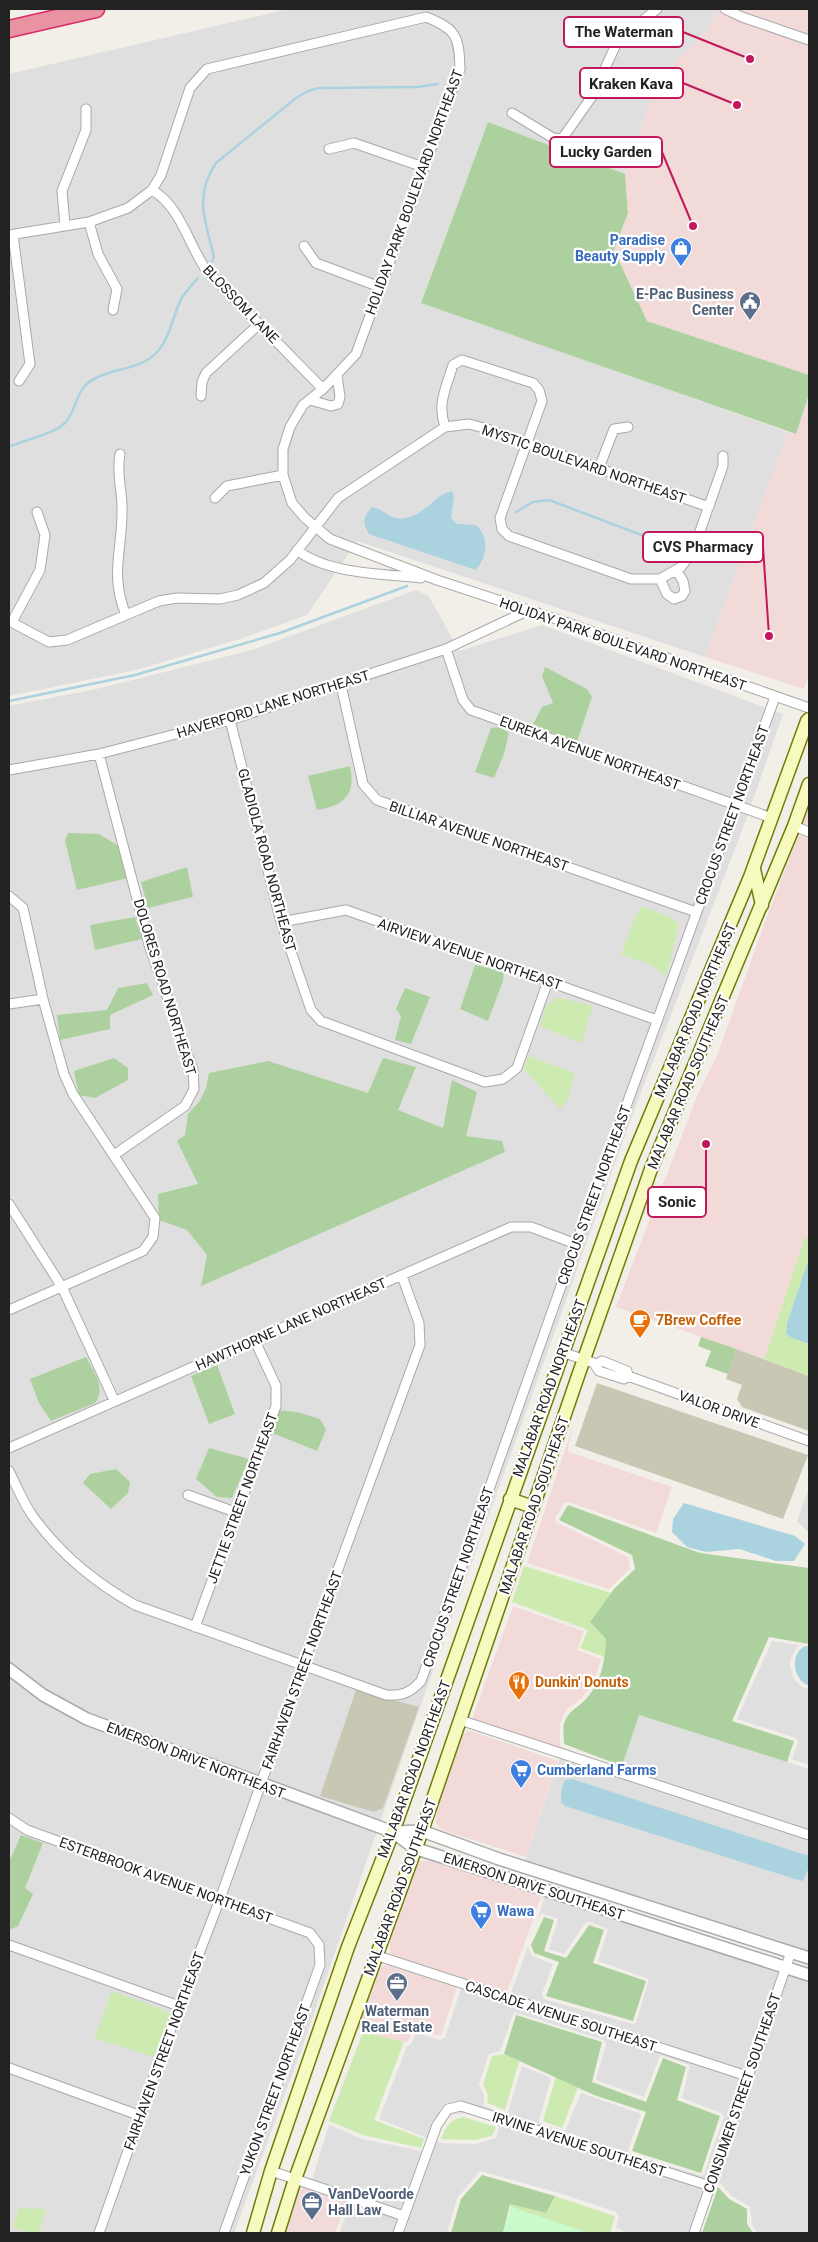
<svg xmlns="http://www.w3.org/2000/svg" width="818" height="2242" font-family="Roboto,sans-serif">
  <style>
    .residential { fill: #e0dfdf; fill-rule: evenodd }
    .commercial { fill: #f2dad9 }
    .construction { fill: #c7c7b4 }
    .grass { fill: #cdebb0 }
    .forest { fill: #add19e }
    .park { fill: #c8facc }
    .water { fill: #aad3df }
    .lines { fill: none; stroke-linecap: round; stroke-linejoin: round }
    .stream { stroke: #aad3df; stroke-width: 2.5 }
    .minor-casing { stroke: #a9a9a9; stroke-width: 11 }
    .tertiary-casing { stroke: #a9a9a9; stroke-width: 14 }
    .secondary-casing { stroke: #707d05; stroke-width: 15 }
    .motorway-casing { stroke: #dc2a67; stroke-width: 19 }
    .minor { stroke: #fff; stroke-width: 9 }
    .tertiary { stroke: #fff; stroke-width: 11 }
    .secondary { stroke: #f7fabf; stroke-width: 12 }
    .motorway { stroke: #e892a2; stroke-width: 16 }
    .labels { text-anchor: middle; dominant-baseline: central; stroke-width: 4.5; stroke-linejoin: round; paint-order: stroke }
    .street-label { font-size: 14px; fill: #222; stroke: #fff }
    .shop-label { font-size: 14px; font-weight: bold; fill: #366cbe; stroke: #fff; text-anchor: start }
    .service-label { font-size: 14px; font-weight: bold; fill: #4e5e75; stroke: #fff; text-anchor: end }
    .food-label { font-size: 14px; font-weight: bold; fill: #c56008; stroke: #fff; text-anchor: start }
    .leader { fill: none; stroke: #c2185b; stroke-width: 2 }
    .callout-dot { fill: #c2185b; stroke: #fff; stroke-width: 2 }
    .callout { fill: #fff; stroke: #c2185b; stroke-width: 2 }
    .callout-label { font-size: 15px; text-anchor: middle; font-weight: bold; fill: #222 }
  </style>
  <rect width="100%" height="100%" fill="#f2efe9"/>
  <path class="residential" d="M288,9H720L707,30L659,78L625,174L488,122L421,302L788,432L705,657L357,541L307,615L240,639L136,670L9,696V74Z
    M416,590L429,596L459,651L542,625L783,714L743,828L635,1108L414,1724L302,2048L234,2233H9V706L101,688L252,650Z
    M809,1488V1533L797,1521Z
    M772,1641L798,1645L791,1658L790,1665L794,1679L802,1687L809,1689V1765L792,1759L798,1743L796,1738L737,1719Z
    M638,1715L809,1769V1958L523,1867L561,1754L620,1773Z
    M545,1896L780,1969L744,2070L510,1995L528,1947L532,1956L553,1964L542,1994L544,1999L632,2024L636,2023L649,1979L598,1961L608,1929L590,1922H586L564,1954L549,1949L558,1919L541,1913L535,1927Z
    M789,1972L809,1979V2233H757L752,2224L750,2207L732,2196L721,2184H716Z
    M461,1988L741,2078L707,2181L462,2102L447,2103L442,2106L427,2138L379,2119L407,2046L411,2044L416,2033L440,2040L445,2038ZM514,2012L604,2040L606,2044L596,2080L644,2097L660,2055L690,2065L682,2098L721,2113L724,2117L703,2176L630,2154L628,2150L641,2114L581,2093L565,2131L541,2124L539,2121L551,2078L522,2066L508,2112L503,2113L484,2106V2095L479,2084L489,2054L500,2051Z
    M461,2111L704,2189L689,2233H630L616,2228L619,2216L616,2212L556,2192L480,2171L457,2198L447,2233H403L437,2140L440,2143L475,2144L496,2138L499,2128L497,2123L465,2113L452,2115L447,2120L451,2113Z
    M329,2125L362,2139L422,2151L400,2211L312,2180Z
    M351,2203L398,2219L393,2233H339Z"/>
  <path class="commercial" d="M720,9H809V375L647,321L614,250L628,213L625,174L659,78L707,30Z
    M809,394V675L804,689L705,657L788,432L796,434Z
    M809,807V1239L805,1238L764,1359L616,1307L697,1096L718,1053L765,922Z
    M574,1423L568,1448L569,1452L672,1487L656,1533L569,1502L564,1503L555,1518L556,1522L628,1557L630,1568L609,1589L527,1563Z
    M513,1606L584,1631L577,1650L601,1659L595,1678L582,1698L567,1709L560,1722V1746L581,1755L472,1719Z
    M468,1730L558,1761L526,1857L442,1830L436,1823V1809L463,1735Z
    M420,1861H431L541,1897L507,1992L397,1958L390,1953V1935L413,1869Z
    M387,1965L457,1987L441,2036L413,2029L408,2042H404L363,2032L356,2027L377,1968Z
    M306,2187L348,2200L335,2233H283L295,2196L299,2190Z"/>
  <path class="construction" d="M736,1349L809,1376V1431L742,1407L737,1399L742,1385L726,1379Z
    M597,1383L808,1455L783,1519L575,1446Z
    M356,1690L419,1707L383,1808L374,1812L320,1796Z"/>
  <path class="grass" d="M642,906L672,918L679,925L666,976L650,964L621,955L634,919Z
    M557,997L593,1006L581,1043L540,1026L546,1007Z
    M528,1056L575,1073L567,1101L560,1109L524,1069Z
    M805,1237L809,1239V1258L787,1323L786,1334L792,1338L809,1344V1376L764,1359Z
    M524,1566L611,1593L590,1622L606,1639L605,1657L580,1648L588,1630L512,1602Z
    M112,1991L159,2008L171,2015L154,2057L94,2038Z
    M363,2032L404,2042L374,2120L424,2139L421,2148L363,2135L329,2121Z
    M504,2054L519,2061L505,2110L487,2103L488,2095L483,2084L492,2056Z
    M556,2076L578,2087L562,2128L543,2121Z
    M464,2117L496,2127L492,2136L474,2140L441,2139C446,2126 450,2119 464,2117Z
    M555,2196L615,2216L610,2233H588L511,2207L510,2204L546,2213Z
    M19,2208L46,2209L39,2233H28L13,2227Z"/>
  <path class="forest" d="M488,122L625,174L628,213L614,250L647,321L809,375V394L796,434L421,303Z
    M545,667L587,689L592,697L577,742L532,726L542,707L553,703L542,676Z
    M500,727L509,733L504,754L494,778L475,772L491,728Z
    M350,766C356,794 345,806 317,810L308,776Z
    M68,833L99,834L120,847L128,878L77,890L65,841Z
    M187,867L193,897L148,908L141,882Z
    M135,917L142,939L95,950L90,925Z
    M475,965L504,971L503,981L488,1021L460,1009Z
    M147,983L153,995L110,1015V1029L60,1040L57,1015L107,1010L118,988Z
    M405,988L430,997L411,1044L395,1040L401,1016L396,1009Z
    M114,1058L128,1068V1080L95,1098L79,1095L74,1071Z
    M383,1058L416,1067L398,1110L443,1128L452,1080L477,1092L466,1136L502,1141L505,1152L201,1286L207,1255L187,1230L159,1220L158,1194L198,1184L177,1141L185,1135L188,1114L200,1101L206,1088L209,1073L268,1061L368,1093Z
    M701,1337L736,1349L728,1374L705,1366L711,1351L698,1346Z
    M86,1357C93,1371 107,1388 95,1403L51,1421L39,1403L30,1379Z
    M217,1365L235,1414L209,1424L191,1376Z
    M277,1410L297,1412L320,1419L326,1430L317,1451L270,1432Z
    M209,1448L249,1459L232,1498L217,1497L196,1479Z
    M116,1469L130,1482L128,1493L111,1509L83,1483L90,1474Z
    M568,1505L700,1553L809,1568V1644L769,1637L732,1721L794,1741L787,1762L639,1715L622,1766L564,1744C564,1737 562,1727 565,1721C569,1711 577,1708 584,1701C601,1684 605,1662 606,1639L590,1622L614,1589L635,1569L632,1555L559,1520Z
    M21,1835L43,1843L25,1888L33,1894L18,1926L9,1930V1862Z
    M544,1917L554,1920L544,1951L566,1958L589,1925L604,1930L593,1963L646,1981L633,2021L546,1996L559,1962L534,1953L531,1945Z
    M516,2015L602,2042L592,2082L646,2102L663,2058L686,2067L677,2100L720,2116L701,2173L632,2151L646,2112L594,2095L504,2054Z
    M482,2175L555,2196L546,2213L510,2204L503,2233H451L461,2199Z
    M718,2187L729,2199L747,2209V2224L753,2233H702Z"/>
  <path class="park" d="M511,2207L588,2233H503Z"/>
  <path class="water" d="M452,491L454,497L451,518L457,524L476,525C490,538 487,557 476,570L369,534C362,523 363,516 372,507C382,508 386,516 396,518C422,522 433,494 452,491Z
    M809,1258V1344L792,1338L786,1334L787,1323Z
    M684,1503L795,1536L805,1544L794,1561H776L739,1549L706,1552L687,1547L672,1532L673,1519Z
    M805,1646H809V1686C793,1680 789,1655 805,1646Z
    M572,1779L809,1856V1867L803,1881L795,1879L565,1806L562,1803C560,1795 561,1787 565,1780Z"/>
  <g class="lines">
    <path class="stream" d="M211,263L214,257C206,222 193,197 216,163L296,98L308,91L319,88L417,87L438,84
      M9,447C23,440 54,434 65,423C78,409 75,387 96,378C117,367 141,370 158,351C170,337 173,316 181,299C185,292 192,285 198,278
      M516,512L533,502L549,500L684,551
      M9,701L135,675L280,633L407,586"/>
    <g class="minor-casing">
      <path id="minor" d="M725,9L742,17L809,40
        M512,113L553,138L562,139L593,95L618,40L657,9
        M329,149L354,143L423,167
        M152,190C180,206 188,243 206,270L323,389
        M89,222L98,254L117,289L113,310
        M65,225L62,191L86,130V109
        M9,235L89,222L128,208L152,190L161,175L190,88L207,69L426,17C457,29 459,37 460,69L356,354L323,389L303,405L290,427L283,449V475L292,503L305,518L330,539L437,580L568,623L809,708
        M13,235L30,364L19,381
        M304,246L316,263L380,287
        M201,396L202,382L206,373L259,324
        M310,400L331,406L338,404L340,397L337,375
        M445,427C437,403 446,388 453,365L462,360L533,383L539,390L542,401L500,518L502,529L509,536L631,579H660L681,567L693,551L723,466V456
        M120,454C116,472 122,489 122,507C123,549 109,574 126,615
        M599,468L614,429L628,427
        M215,498L227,486L283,475
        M297,550C327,574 384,574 421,578
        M660,579L667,594L674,599L682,596L685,591L683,581L676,570
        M9,621L49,642L67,640L159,601L177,598L220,599L238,595L264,583L290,560L338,498L445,427L469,424L484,428L709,507
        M12,622L40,570L45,535L37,512
        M446,649L463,700L471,710L772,818
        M341,685L363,784L377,800L696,912
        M230,720L281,922L311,1010L321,1021L485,1082L503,1079L517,1068L548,981
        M99,754L150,948L193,1070L194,1089L185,1106L114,1155
        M9,770L99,754L230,720L446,649L529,610
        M794,826L809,832
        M9,896L23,908L43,999L64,1074L73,1094L155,1218L153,1237L143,1251L9,1310
        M281,922L346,910L657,1020
        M9,1004L43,999
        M9,1204L62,1287L114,1400
        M562,1352L594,1363L599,1371L624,1379L628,1376
        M597,1364L602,1361L627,1371L628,1376L809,1441
        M9,1448L511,1227H531L576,1244
        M9,1471C16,1485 23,1502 32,1515C59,1553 94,1582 135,1605L386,1695C402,1696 410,1693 421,1681L576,1244L775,697
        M188,1495L235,1512
        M195,1627L276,1406V1386L255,1341
        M460,1720L809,1835
        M9,1818L27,1830L310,1933L319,1945L320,1965L224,2233
        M9,1945L179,2006
        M375,1955L747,2076
        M9,2068L141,2116
        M271,2171L404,2216
        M99,2233L179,2006L220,1899L303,1665L420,1345L419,1323L402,1276
        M398,2233L437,2125L448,2109L461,2106L710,2186
        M694,2233L791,1952"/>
    </g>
    <g class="tertiary-casing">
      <path id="tertiary" d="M9,1669L43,1695L87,1719L393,1832L414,1848L809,1975
        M393,1832L422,1831L499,1859L809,1958"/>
    </g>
    <g class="secondary-casing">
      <path id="secondary" d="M754,869L762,905
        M510,1499L533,1507
        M253,2233L271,2171L348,1947L393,1832L631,1161L750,877L807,721L809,719
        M278,2233L295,2179L422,1831L578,1376L651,1169L794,826L809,784"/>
    </g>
    <g class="motorway-casing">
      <path id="motorway" d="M9,29L96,9"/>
    </g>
    <use href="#minor" class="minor"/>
    <use href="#tertiary" class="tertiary"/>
    <use href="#secondary" class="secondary"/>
    <use href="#motorway" class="motorway"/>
  </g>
  <defs>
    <g id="shop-pin" transform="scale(1.125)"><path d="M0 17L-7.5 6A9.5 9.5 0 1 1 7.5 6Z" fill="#3f7fe0" stroke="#fff"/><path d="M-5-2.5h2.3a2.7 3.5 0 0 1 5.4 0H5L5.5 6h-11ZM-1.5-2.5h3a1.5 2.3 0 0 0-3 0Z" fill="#fff"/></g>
    <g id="civic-pin" transform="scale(1.125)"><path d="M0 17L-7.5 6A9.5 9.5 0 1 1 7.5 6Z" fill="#5c6f8a" stroke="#fff"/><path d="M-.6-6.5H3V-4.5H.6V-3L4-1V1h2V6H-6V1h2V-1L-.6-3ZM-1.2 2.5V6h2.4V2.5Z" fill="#fff"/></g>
    <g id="cafe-pin" transform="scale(1.125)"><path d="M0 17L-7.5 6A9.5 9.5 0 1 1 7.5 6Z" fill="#e8710a" stroke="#fff"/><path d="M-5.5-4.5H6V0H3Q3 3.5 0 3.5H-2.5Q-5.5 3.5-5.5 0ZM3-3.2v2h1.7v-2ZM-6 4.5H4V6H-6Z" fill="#fff"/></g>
    <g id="restaurant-pin" transform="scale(1.125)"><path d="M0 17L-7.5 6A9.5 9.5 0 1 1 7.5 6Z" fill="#e8710a" stroke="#fff"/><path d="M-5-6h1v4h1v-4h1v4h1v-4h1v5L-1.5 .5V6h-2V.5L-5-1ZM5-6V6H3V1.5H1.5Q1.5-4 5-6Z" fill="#fff"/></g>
    <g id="supermarket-pin" transform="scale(1.125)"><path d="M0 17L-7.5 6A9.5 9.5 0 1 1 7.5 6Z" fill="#3f7fe0" stroke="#fff"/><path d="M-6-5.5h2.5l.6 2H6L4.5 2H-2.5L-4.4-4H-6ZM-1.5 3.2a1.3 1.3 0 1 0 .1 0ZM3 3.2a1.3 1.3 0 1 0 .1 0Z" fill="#fff"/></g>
    <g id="office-pin" transform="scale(1.125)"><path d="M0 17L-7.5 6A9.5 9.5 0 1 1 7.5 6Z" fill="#5c6f8a" stroke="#fff"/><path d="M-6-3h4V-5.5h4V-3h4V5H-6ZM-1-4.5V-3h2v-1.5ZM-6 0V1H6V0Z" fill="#fff"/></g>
  </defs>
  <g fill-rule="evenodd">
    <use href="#shop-pin" x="681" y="248"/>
    <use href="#civic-pin" x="750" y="302"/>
    <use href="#cafe-pin" x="640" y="1320"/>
    <use href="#restaurant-pin" x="519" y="1682"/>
    <use href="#supermarket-pin" x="521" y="1770"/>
    <use href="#supermarket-pin" x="481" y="1911"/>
    <use href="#office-pin" x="397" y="1983"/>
    <use href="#office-pin" x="312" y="2202"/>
  </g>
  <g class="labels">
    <g class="street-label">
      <text transform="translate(414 192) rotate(-70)">HOLIDAY PARK BOULEVARD NORTHEAST</text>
      <text transform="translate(241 304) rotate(46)">BLOSSOM LANE</text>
      <text transform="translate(584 464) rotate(19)">MYSTIC BOULEVARD NORTHEAST</text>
      <text transform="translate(623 644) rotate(19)">HOLIDAY PARK BOULEVARD NORTHEAST</text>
      <text transform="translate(273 704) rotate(-17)">HAVERFORD LANE NORTHEAST</text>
      <text transform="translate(590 753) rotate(20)">EUREKA AVENUE NORTHEAST</text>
      <text transform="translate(732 815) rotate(-70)">CROCUS STREET NORTHEAST</text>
      <text transform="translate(479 836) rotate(19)">BILLIAR AVENUE NORTHEAST</text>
      <text transform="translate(267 860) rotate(75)">GLADIOLA ROAD NORTHEAST</text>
      <text transform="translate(470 954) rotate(19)">AIRVIEW AVENUE NORTHEAST</text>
      <text transform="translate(165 987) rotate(73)">DOLORES ROAD NORTHEAST</text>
      <text transform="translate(695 1010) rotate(-67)">MALABAR ROAD NORTHEAST</text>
      <text transform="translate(688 1082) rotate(-67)">MALABAR ROAD SOUTHEAST</text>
      <text transform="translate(594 1195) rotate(-70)">CROCUS STREET NORTHEAST</text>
      <text transform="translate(291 1324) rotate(-24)">HAWTHORNE LANE NORTHEAST</text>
      <text transform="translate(549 1388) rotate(-70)">MALABAR ROAD NORTHEAST</text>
      <text transform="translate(719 1409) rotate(20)">VALOR DRIVE</text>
      <text transform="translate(242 1498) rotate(-70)">JETTIE STREET NORTHEAST</text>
      <text transform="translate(534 1505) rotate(-71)">MALABAR ROAD SOUTHEAST</text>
      <text transform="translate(458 1577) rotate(-71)">CROCUS STREET NORTHEAST</text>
      <text transform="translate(302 1670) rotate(-70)">FAIRHAVEN STREET NORTHEAST</text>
      <text transform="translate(196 1760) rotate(21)">EMERSON DRIVE NORTHEAST</text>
      <text transform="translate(414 1769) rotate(-70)">MALABAR ROAD NORTHEAST</text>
      <text transform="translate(166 1880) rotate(20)">ESTERBROOK AVENUE NORTHEAST</text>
      <text transform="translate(534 1886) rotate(18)">EMERSON DRIVE SOUTHEAST</text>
      <text transform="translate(400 1887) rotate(-70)">MALABAR ROAD SOUTHEAST</text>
      <text transform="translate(561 2016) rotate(18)">CASCADE AVENUE SOUTHEAST</text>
      <text transform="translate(164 2051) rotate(-70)">FAIRHAVEN STREET NORTHEAST</text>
      <text transform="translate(275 2090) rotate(-70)">YUKON STREET NORTHEAST</text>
      <text transform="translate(742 2093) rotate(-71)">CONSUMER STREET SOUTHEAST</text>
      <text transform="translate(579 2144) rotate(18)">IRVINE AVENUE SOUTHEAST</text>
    </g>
    <g class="shop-label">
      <text x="665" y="240" text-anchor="end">Paradise<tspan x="665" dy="16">Beauty Supply</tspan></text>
      <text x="537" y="1770">Cumberland Farms</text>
      <text x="497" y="1911">Wawa</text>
    </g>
    <g class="service-label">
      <text x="734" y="294">E-Pac Business<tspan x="734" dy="16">Center</tspan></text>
      <text x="397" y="2011" text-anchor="middle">Waterman<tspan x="397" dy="16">Real Estate</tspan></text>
      <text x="328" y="2194" text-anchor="start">VanDeVoorde<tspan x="328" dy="16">Hall Law</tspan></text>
    </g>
    <g class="food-label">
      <text x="656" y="1320">7Brew Coffee</text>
      <text x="535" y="1682">Dunkin' Donuts</text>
    </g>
  </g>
  <path class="leader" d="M750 59L683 32M737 105L683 83M693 226L662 152M769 636L763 547M706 1144L706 1202"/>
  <g class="callout-dot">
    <circle cx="750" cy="59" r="5"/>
    <circle cx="737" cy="105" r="5"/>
    <circle cx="693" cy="226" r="5"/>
    <circle cx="769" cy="636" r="5"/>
    <circle cx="706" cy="1144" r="5"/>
  </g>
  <g class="callout">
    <rect x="564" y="17" width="119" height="30" rx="5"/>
    <rect x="580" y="68" width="103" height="30" rx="5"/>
    <rect x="550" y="137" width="112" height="30" rx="5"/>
    <rect x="643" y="532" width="120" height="30" rx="5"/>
    <rect x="648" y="1187" width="58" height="30" rx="5"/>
  </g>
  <g class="callout-label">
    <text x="624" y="37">The Waterman</text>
    <text x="631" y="89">Kraken Kava</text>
    <text x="606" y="157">Lucky Garden</text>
    <text x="703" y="552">CVS Pharmacy</text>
    <text x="677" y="1207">Sonic</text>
  </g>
  <rect width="818" height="2242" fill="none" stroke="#222222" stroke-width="20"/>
</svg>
